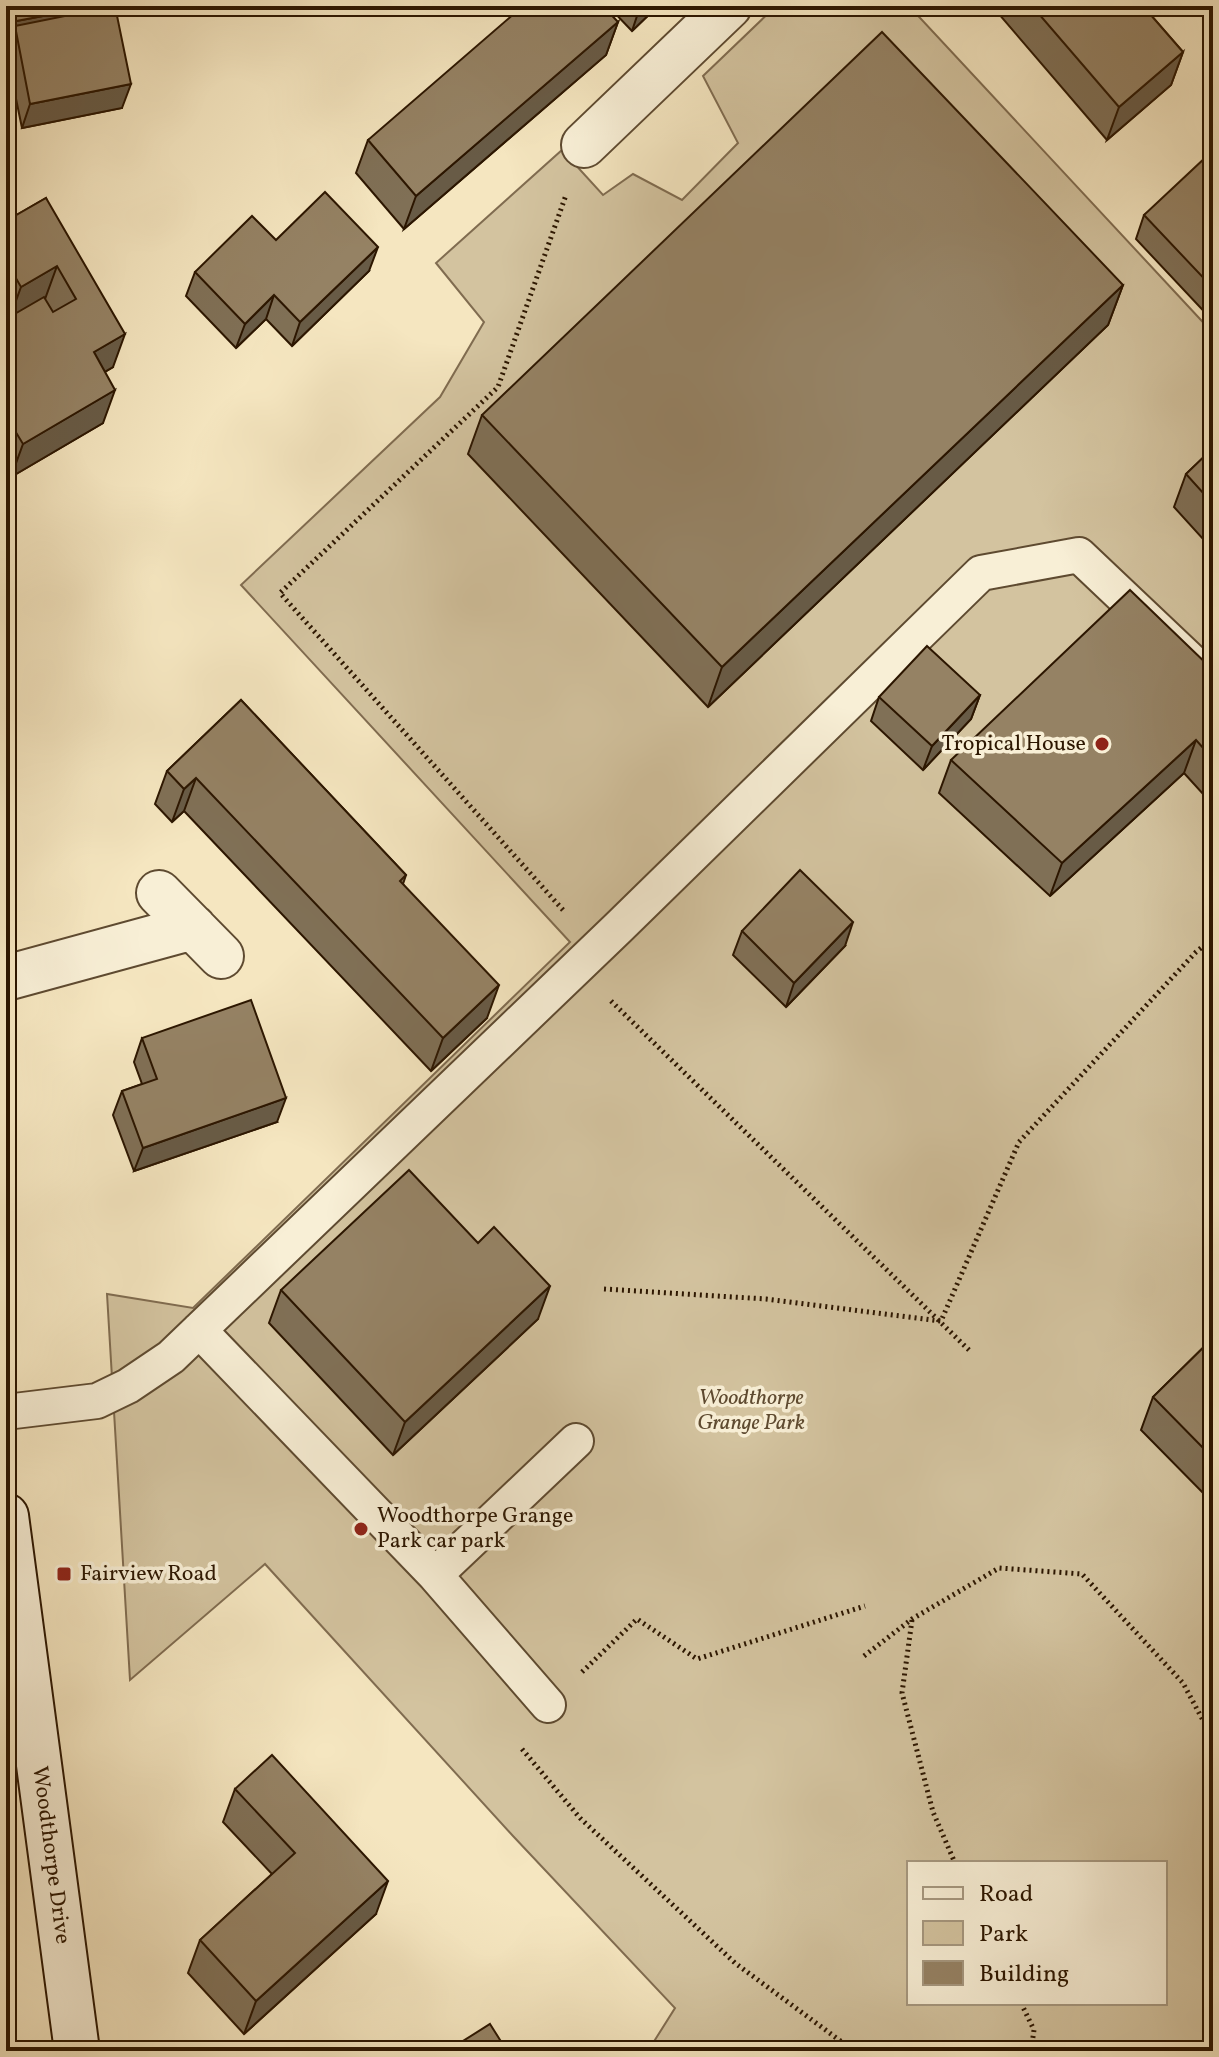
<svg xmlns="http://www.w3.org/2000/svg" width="1219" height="2057" font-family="Vollkorn,serif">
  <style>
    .green { fill: #d3c39f; stroke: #806c50; stroke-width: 2; fill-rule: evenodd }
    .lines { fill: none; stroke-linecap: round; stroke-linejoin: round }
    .lane-casing { stroke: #5e4a30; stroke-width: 38 }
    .street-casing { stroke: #5e4a30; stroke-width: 48 }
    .secondary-casing { stroke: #2c1600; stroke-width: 48 }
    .path { stroke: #2c1600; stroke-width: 5; stroke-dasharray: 2 4; stroke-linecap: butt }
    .lane { stroke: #f8efd6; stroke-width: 34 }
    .street { stroke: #f8efd6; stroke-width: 44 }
    .secondary { stroke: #f8efd6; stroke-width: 44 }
    .wall { fill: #807056; stroke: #2c1600; stroke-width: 2 }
    .shaded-wall { fill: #685b46; stroke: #2c1600; stroke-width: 2 }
    .building { fill: #958264; stroke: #2c1600; stroke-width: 2 }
    .poi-dot { fill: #8f2418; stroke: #f8efd6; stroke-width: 3 }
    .labels { text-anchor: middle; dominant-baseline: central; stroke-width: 7; stroke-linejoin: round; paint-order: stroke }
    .poi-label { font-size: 22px; fill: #2c1600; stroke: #f8efd6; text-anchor: start }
    .park-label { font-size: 22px; font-style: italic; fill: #5e4a30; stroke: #f8efd6 }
    .street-label { font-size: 22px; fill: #2c1600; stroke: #f8efd6 }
  </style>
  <rect width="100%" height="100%" fill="#f5e6c0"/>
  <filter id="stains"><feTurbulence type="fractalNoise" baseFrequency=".0025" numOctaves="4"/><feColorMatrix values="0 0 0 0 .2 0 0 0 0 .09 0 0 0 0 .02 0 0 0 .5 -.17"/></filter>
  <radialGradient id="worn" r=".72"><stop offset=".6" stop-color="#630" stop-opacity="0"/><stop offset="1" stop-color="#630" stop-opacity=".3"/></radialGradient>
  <path class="green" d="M776,6H909L1213,333V2051H648L675,2008L513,1836L265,1564L130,1680L107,1294L193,1308L570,942L241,585L440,397L484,322L436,263L562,150L603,195L633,174L682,200L738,143L703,76ZM909,1863H1165V2003H909Z"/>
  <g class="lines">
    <g class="lane-casing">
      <path id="lane" d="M199,1330L435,1575L548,1705
        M6,1412L97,1401L128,1386L171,1357L618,928L981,573L1079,555L1213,682
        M435,1575L576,1441"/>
    </g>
    <g class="street-casing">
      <path id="street" d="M584,145L729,6
        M159,893L221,956
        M6,978L193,927"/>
    </g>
    <g class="secondary-casing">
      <g id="secondary">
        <path id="s1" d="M6,1516L77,2051"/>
      </g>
    </g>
    <path class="path" d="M563,910L280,593L498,387L566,195
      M611,1001L971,1352
      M1213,1124V1126
      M604,1289L766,1299L941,1321L1019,1142L1196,952L1213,938
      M912,1620L902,1693L933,1812L955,1863
      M864,1656L912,1619L999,1568L1082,1574L1183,1683L1213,1739
      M582,1672L637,1619L697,1659L865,1606
      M522,1749L580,1818L735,1963L854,2051
      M1021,2003L1034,2030L1031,2051"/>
    <use href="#lane" class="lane"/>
    <use href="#street" class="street"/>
    <use href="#secondary" class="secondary"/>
  </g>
  <path class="wall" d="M6,6H115L122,108L22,128L6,50L12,33L6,34Z
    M608,6H658L632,31Z
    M992,6H1143L1183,52L1171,85L1107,140Z
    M618,22L606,55L404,229L356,173L368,140Z
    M1213,160V321L1136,239L1144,215L1212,163Z
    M46,198L113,367L105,372L103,423L11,477L6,469V319L8,318L6,314V221Z
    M276,240L369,271L292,346L266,319L236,348L186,296L195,272Z
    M1123,285L1108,325L708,707L468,454L482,415Z
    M1213,448V550L1174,507L1186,474Z
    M1213,670V805L1184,773L1050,896L939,793L951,760Z
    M980,695L971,719L923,770L871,721L879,697Z
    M241,700L406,875L403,884L487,1018L431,1071L184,811L172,822L155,804L167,771Z
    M742,931L845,946L786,1007L733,955Z
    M142,1038L277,1122L134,1171L113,1115L122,1091L142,1084L134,1062Z
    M478,1243L538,1319L393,1455L269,1323L281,1290Z
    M1213,1338V1503L1141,1430L1153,1397Z
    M235,1789L376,1914L244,2034L188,1973L200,1940L272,1874L223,1822Z"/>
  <path class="shaded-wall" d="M641,6H658L632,31L640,7Z
    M75,10L70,23L15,26L12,33L6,34L11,22Z
    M618,22L606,55L404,229L416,196Z
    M1183,52L1171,85L1107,140L1119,107Z
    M131,84L122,108L22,128L30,104Z
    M378,247L369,271L292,346L300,322Z
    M57,266L45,299L9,320L21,287Z
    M1123,285L1108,325L708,707L722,667Z
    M274,295L266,319L236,348L245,324Z
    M125,334L113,367L82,385L94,352Z
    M115,390L103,423L11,477L23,444Z
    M980,695L971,719L923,770L932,746Z
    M1196,740L1184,773L1050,896L1062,863Z
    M196,778L184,811L172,822L184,789Z
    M853,922L845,946L786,1007L794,983Z
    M499,985L487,1018L431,1071L443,1038Z
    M286,1098L277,1122L134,1171L143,1148Z
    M550,1286L538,1319L393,1455L405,1422Z
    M388,1881L376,1914L244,2034L256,2001Z"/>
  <path class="building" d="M8,6H76L75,10L11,22Z
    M79,6H115L131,84L30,104L15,26L80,13Z
    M523,6H603L618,22L416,196L368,140Z
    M1032,6H1143L1183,52L1119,107Z
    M882,32L1123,285L722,667L482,415Z
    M1206,157L1213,164V288L1144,215Z
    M325,192L378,247L300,322L274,295L245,324L195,272L252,216L276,240Z
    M46,198L125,334L94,352L115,390L23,444L6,416V319L44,297L53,312L76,299L57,266L21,287L6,261V221Z
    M1213,448V504L1186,474Z
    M1130,590L1213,670V759L1196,740L1062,863L951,760Z
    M927,646L980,695L932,746L879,697Z
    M241,700L406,875L400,881L499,985L443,1038L196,778L184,789L167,771Z
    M800,870L853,922L794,983L742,931Z
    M251,1000L286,1098L143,1148L122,1091L157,1079L142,1038Z
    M409,1170L478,1243L494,1227L550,1286L405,1422L281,1290Z
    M1213,1338V1458L1153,1397Z
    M272,1755L388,1881L256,2001L200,1940L295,1853L235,1789Z
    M490,2024L507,2051H447Z"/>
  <g class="poi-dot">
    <circle cx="1102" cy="744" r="8"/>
    <circle cx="361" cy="1529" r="8"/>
    <rect x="56" y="1566" width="16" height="16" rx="4"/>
  </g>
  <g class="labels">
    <g class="poi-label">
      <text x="1086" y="744" text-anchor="end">Tropical House</text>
      <text x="377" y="1516">Woodthorpe Grange<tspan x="377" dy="25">Park car park</tspan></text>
      <text x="80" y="1574">Fairview Road</text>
    </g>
    <g class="park-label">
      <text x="751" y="1398">Woodthorpe<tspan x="751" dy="25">Grange Park</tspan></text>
    </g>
    <g class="street-label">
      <text stroke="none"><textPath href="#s1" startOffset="342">Woodthorpe Drive</textPath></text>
    </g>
  </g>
  <rect width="1219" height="2057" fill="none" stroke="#f5e6c0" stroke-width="32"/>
  <rect x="8" y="8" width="1203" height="2041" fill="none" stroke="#2c1600" stroke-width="4"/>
  <rect x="16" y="16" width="1187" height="2025" fill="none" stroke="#2c1600" stroke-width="2"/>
  <rect x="907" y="1861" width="260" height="144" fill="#f8efd6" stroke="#a69880" stroke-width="2"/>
  <rect x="923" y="1887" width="40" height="12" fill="#f8efd6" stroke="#a69880" stroke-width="2"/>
  <text x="979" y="1901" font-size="24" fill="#2c1600">Road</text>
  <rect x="923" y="1921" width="40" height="24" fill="#d3c39f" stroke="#a69880" stroke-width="2"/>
  <text x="979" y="1941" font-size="24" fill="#2c1600">Park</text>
  <rect x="923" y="1961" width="40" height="24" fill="#958264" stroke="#a69880" stroke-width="2"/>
  <text x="979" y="1981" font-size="24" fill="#2c1600">Building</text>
  <rect width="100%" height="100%" filter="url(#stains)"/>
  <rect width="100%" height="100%" fill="url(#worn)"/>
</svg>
